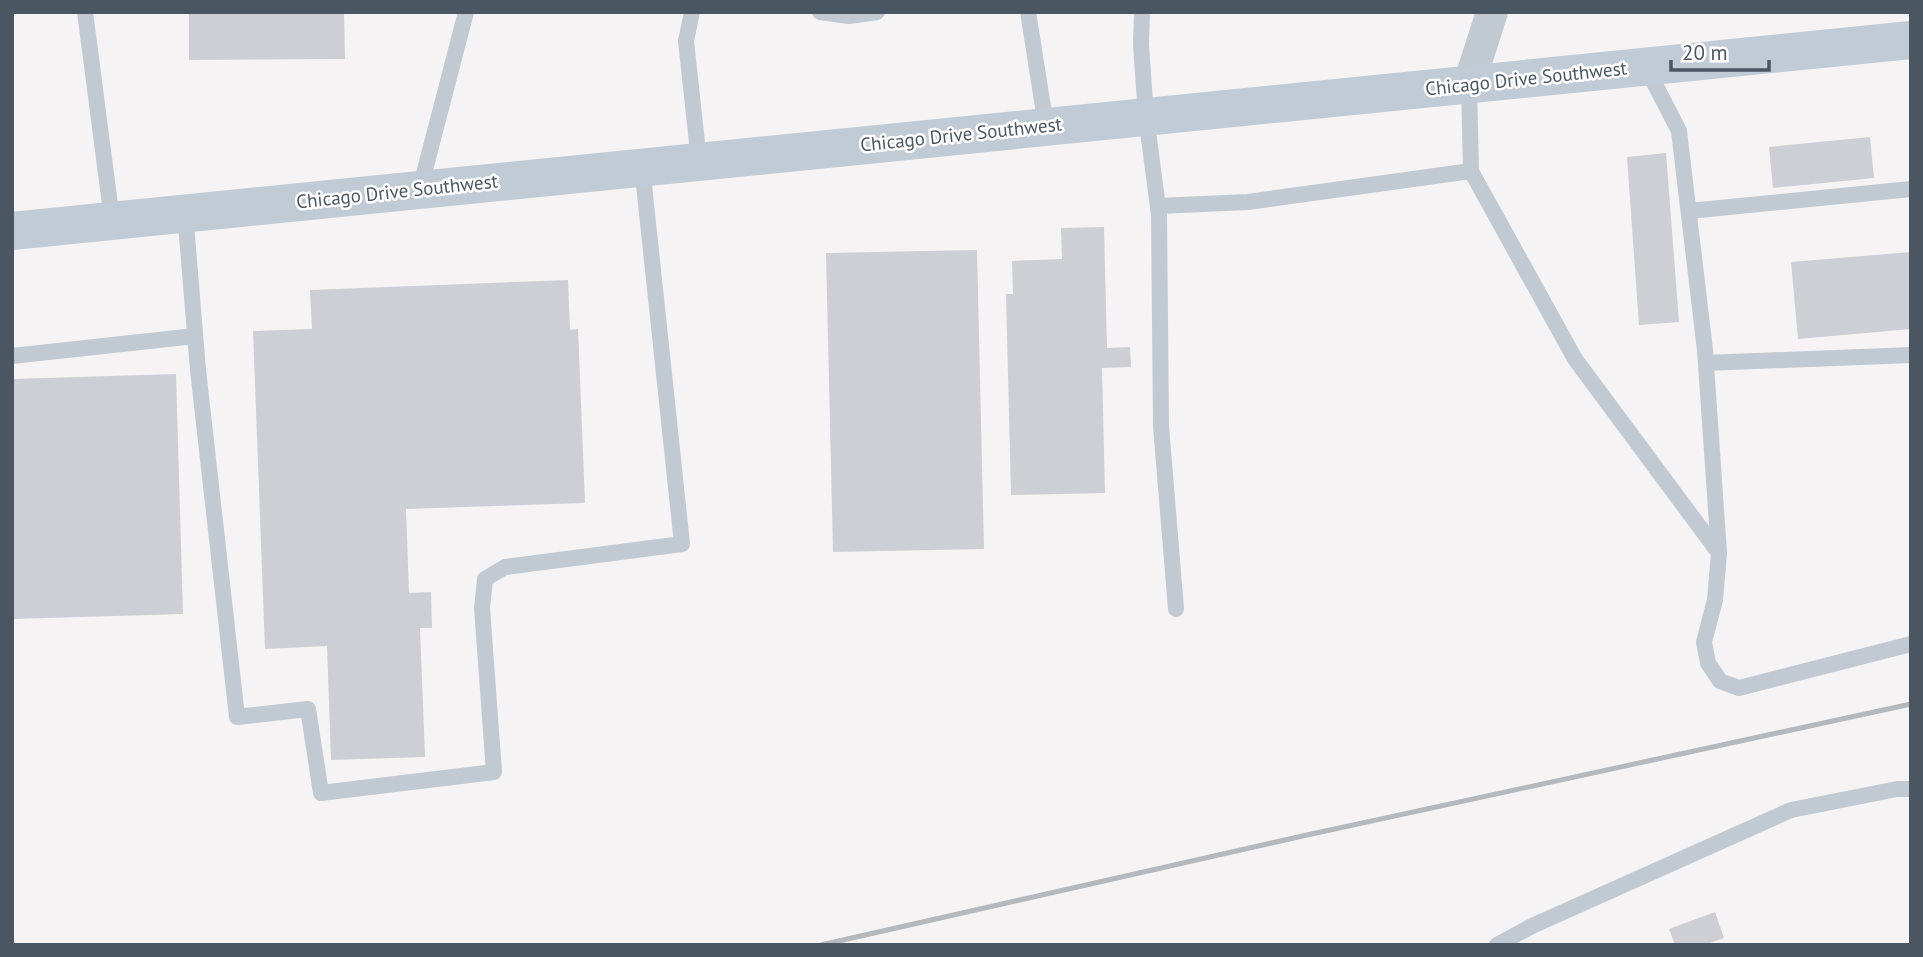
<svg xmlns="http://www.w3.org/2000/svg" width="1923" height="957" font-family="'PT Sans',sans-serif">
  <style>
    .building { fill: #cdcfd5 }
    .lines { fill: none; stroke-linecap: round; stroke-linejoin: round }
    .lane { stroke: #c1cad2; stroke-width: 16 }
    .street { stroke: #c1cad2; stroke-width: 32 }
    .secondary { stroke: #c1cbd6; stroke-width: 38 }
    .rail { stroke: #b5b8bd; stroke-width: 5 }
    .labels { text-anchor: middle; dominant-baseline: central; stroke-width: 5; stroke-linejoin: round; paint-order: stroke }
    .street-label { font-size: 19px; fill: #4a5661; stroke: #fff }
  </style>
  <rect width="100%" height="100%" fill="#f5f3f3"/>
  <path class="building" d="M189,12H344L345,59L189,60Z
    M1870,137L1874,178L1773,188L1769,147Z
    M1666,153L1679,322L1639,325L1627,157Z
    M1104,227L1107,348L1130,347L1131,367L1102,368L1105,493L1011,495L1006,294H1013L1012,261L1062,259L1061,228Z
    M977,250L984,549L833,552L826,253Z
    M1911,252V329L1798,339L1791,262Z
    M568,280L570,330L578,329L585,503L406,509L409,593L431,592L432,628H420L425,757L331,760L327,646L265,649L253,331L312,329L310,290Z
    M176,374L183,614L12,619V379Z
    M1715,912L1724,938L1704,945H1675L1669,929Z"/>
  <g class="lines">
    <path class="lane" d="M85,12L112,220
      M692,12L686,41L699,161
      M820,12L849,16L877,12
      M1028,12L1046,126
      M1142,12L1141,45L1146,116L1159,215L1161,426L1176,609
      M1646,67L1679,131L1705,350L1719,553L1715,600L1704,642L1708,663L1720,681L1739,688L1911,644
      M1469,84L1471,171L1575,359L1719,553
      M420,189L466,12
      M1158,206L1248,202L1471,171
      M1689,211L1911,189
      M185,212L198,370L237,717L308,709L321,793L494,772L482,608L485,579L505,567L682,544L642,166
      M12,356L195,336
      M1706,363L1911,355
      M1497,945L1532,926L1791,810L1897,789H1911"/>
    <path class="street" d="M1469,84L1492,12"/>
    <path class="secondary" d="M12,231L1911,40"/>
    <path class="rail" d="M821,945L1307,835L1911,704"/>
  </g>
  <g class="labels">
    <g class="street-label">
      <text transform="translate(1526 78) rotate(-6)">Chicago Drive Southwest</text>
      <text transform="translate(961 134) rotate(-6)">Chicago Drive Southwest</text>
      <text transform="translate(397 191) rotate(-6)">Chicago Drive Southwest</text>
    </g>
  </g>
  <rect width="1923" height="957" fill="none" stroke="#4a5661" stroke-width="28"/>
  <path d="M1671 60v10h98v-10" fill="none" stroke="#4a5661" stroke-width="3.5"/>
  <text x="1682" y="60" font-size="21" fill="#4a5661" stroke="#ffffff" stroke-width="5" paint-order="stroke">20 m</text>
</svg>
